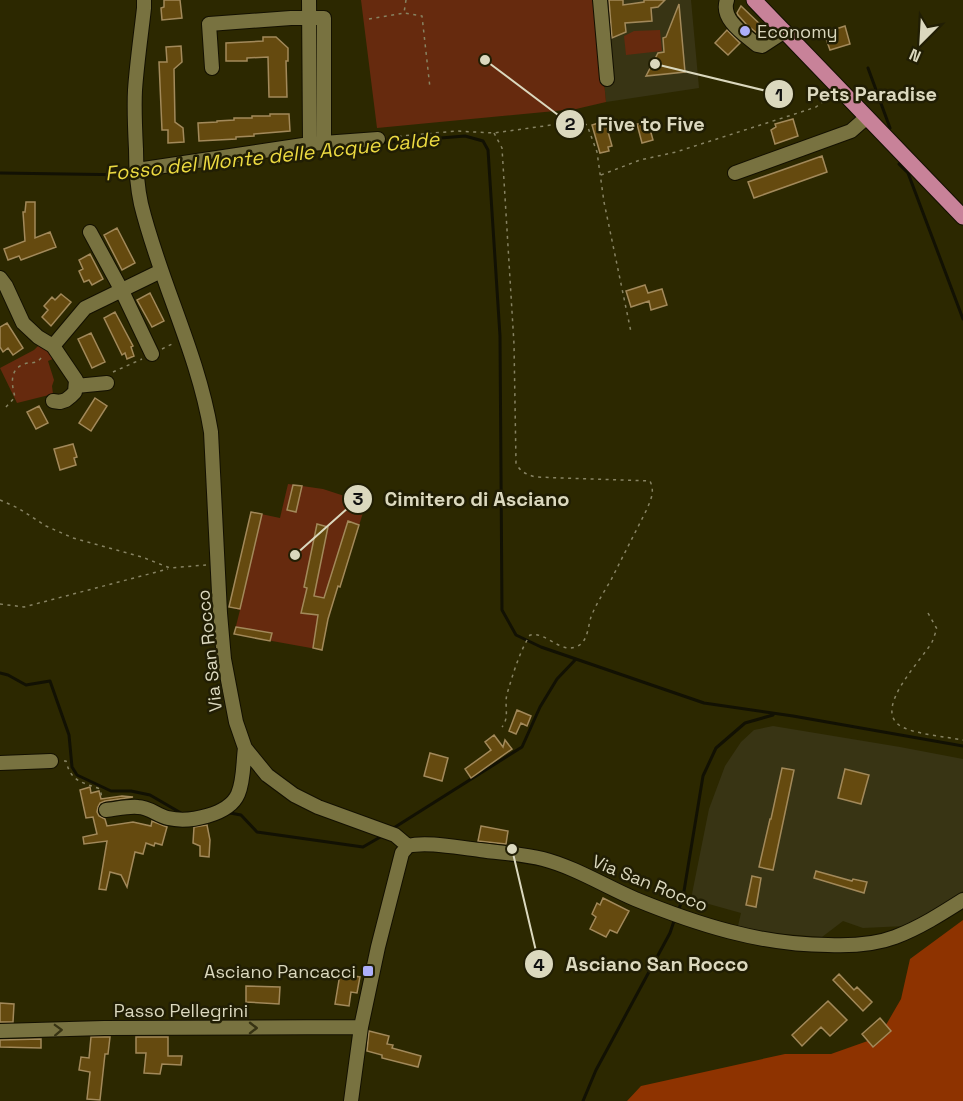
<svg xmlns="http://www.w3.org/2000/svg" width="963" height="1101" font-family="'Space Grotesk',sans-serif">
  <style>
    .built { fill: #383414 }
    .green { fill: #662a0e }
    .forest { fill: #8e3300 }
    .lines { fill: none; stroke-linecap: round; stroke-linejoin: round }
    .stream { stroke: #121103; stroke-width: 3 }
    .building { fill: #654a0f; stroke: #a2895a; stroke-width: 1.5 }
    .minor-casing { stroke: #131000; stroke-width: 16 }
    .major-casing { stroke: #131000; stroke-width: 17 }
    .path { stroke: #878362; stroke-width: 1.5; stroke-dasharray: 3 4.5; stroke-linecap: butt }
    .minor { stroke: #787240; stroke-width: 14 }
    .major { stroke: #c88299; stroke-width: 15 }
    .oneway { stroke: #373313 }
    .poi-dot { fill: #adaffb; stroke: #211e04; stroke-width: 2 }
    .labels { text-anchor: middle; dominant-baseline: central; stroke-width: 5; stroke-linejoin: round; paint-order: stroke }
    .poi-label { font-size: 18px; fill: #dbd8be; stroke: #211e04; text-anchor: start }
    .street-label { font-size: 18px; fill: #dbd8be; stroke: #211e04 }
    .water-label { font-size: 20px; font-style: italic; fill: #ecda41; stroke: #211e04 }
    .leader { fill: none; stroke: #dbd8be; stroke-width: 2 }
    .callout-dot { fill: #dbd8be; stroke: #211e04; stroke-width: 2 }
    .mark-label { font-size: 18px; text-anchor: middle; font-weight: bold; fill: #111 }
    .callout-label { font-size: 20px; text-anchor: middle; font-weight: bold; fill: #dbd8be; stroke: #211e04; stroke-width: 5; stroke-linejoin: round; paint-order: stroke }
  </style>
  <rect width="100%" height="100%" fill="#2c2800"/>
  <path class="built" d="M596,0H691L699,88L606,102Z
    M773,726L900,747L963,759V891L944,904L905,926L863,928L843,921L822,937L758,932L738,926L741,913L691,899L709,809L725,766L741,742L754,730Z"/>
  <path class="green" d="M361,0H596L606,102L576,109L377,128Z
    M660,30L662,51L626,55L624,36L634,31Z
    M40,344L47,348L55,358L48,361L54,380L52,386L53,394L17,403L0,368L34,350Z
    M288,484L323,489L366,503L340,587L338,586L328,619L322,650L234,634L240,610L229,607L251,512L280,518Z"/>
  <path class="forest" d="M963,920V1101H627L641,1086L785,1054H831L879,1037L901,999L910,959Z"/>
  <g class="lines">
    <path class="stream" d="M868,68L890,128
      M380,143L465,136L483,141L488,150L500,336L502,610L516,635L541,647L704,703L793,716L963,746
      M899,164L908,173L963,319
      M0,173L133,175
      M0,673L8,675L26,685L50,681L69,735L72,767L77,775L111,791H131L150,795L181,813
      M226,814L230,813L241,815L257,832L363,847L382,836
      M392,829L522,747L540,707L557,679L576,659
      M678,912L683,897L703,776L716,748L745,723L773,715
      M583,1101L596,1070L670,933L675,918"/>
  </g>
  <path class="building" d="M164,0H180L182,18L162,20L161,8L164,7Z
    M609,0H623V5L644,2V0H665L658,7L651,8L652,21L625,23L626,32L612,38Z
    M679,4L685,72L646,76L658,53L664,52L663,38L666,37Z
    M741,6L763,27L758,34L746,24L738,15L737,13Z
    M845,26L850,44L830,50L824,33Z
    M727,30L740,43L728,55L715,43Z
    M263,37H276L288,48V61H286L287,97H269L268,57L247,58V61H226V43L263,41Z
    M181,46L182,62L174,69L175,122L183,128L184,142L168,143V130H162L159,62H167L166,47Z
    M270,114H289L290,131L254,134V136L236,137V139L199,141L198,123L217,122V121L234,120V118H252V116H270Z
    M793,119L798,136L775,144L771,130L776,127L775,124Z
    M605,121L612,146L608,147L609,151L600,153L592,125Z
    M648,122L653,140L642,143L637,124Z
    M822,156L827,172L754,198L748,182Z
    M26,202H35V238L50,232L56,247L21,260L19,256L8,260L4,249L25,241L23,212H25Z
    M117,228L135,263L122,270L104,235Z
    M90,254L103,279L92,285L89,280L84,282L79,271L83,269L79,260Z
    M645,285L648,293L662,289L667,305L651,310L649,301L631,307L626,291Z
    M150,293L164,321L152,327L137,300Z
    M61,294L71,302L51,326L42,317L48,310L44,306L52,297L55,300Z
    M115,312L133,346L131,347L134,356L127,359L125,353L122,355L104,318Z
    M7,323L23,348L13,355L8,348L3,352L0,347V327Z
    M91,333L105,362L92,368L78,339Z
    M95,398L107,406L91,431L79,423Z
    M39,406L48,423L36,429L27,412Z
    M73,444L77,457L74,458L76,465L60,470L54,449Z
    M293,485L302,486L296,512L287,510Z
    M251,512L262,514L240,609L229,607Z
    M348,521L359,525L340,587L338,586L328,619L322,650L313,648L318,615L301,613L307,588L304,587L317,524L328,527L314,596L324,598Z
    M236,627L272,633L270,641L234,634Z
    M517,710L531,716L527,726L521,723L516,734L509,731Z
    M494,735L503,747L505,740L512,749L471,778L465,769L491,750L485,742Z
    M430,753L448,758L442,781L424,776Z
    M782,768L794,770L773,870L759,867L770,819H771Z
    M845,769L869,775L861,804L838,798Z
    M90,787L91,793L99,791L101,799L122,796L133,797L105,801L100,803L98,807L97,812L99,816L105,819L107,826L133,822L151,826L152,821L167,827L162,845L155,843L154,846L146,843L143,854L135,852L127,887L121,875L110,872L106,890L99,889L107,841L84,844L83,837L97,834L93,817L86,818L80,790Z
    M207,825L210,840L209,857L200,856V846L193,843L194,827Z
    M481,826L508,831L506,844L478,841Z
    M816,871L852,881L853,879L867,882L864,893L814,878Z
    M752,876L761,878L756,907L746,905Z
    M603,898L629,911L617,933L610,930L606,937L590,929L596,917L592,914L597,903L600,905Z
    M340,974L360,977L357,993L351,992L349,1006L335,1004Z
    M839,974L854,990L857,987L872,1002L863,1011L833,980Z
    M246,986L280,987L279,1004L246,1002Z
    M828,1001L847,1020L830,1036L821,1027L802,1046L792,1035Z
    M0,1003L14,1004L13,1022H0Z
    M880,1018L891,1031L873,1047L862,1034Z
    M369,1031L389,1036L387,1044L393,1045L392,1048L421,1056L418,1067L382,1058V1055L367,1051Z
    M91,1037H110L108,1054H105L100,1100L87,1099L90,1072L79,1070L81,1057L89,1058Z
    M136,1037H168V1056H182L181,1065L162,1064L160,1074L144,1073L146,1053H136Z
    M41,1039V1048L0,1047V1040Z"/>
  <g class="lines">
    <g class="minor-casing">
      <path id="minor" d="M144,0V8C141,35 137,62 135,90C134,110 135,129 136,149C136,168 137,186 141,204C160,282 198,353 211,432L220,613L224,659L236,722L245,748L267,775L294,795L318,807L395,835L408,846
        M309,0L310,144
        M600,0L607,79
        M727,0C720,19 744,34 757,45L762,46L785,31
        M212,68L209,24L291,18H324V143
        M137,170L310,144L378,139
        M735,173L851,131L867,117
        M90,232L122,291L152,354
        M0,278L6,286L23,323L38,337L53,346L76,380L75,392L71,396L66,400L60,402L53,401
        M53,346L85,308L161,271
        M76,386L107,383
        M0,763L51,761
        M106,810C116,809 128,806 138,807C149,807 158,816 168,818C189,823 229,815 238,794C244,780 243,762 245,748
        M408,846C426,841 460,848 480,850C501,853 523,854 543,859C574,867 605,886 635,899C696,924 761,945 828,945C851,946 874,945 895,937C919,928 941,914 963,900
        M0,1031L104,1028L361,1027
        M351,1101L361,1027L378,947L402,853L408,846"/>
    </g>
    <g class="major-casing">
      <path id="major" d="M754,0L963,217"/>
    </g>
    <path class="path" d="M406,0L404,13L422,16L430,88
      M369,19L404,13
      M494,133L502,148L514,344L516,463C520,472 526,474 535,477L650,481C655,492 651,499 647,509C635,533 623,556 611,580C604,592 596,604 591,617C588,626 588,641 578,646C561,655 546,631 530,635C519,653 513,674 507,694C504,706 510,717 502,727
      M391,137L456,131L494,133L580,121L587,125L597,152L604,202L631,332
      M601,175L640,160L676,152L798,113L816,107L828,98
      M162,349L174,343
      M113,372L142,359
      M6,407L15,397C12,386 9,371 22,365C31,360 36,367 43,355
      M0,500L18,508L46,526L73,538L142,557L170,568L206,565
      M0,604L24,607L168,569
      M928,613L937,629C935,633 934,638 932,642C922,660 874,707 899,725C911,734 948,737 963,740
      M64,761H66C71,782 82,782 100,789L102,798"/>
    <use href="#minor" class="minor"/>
    <use href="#major" class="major"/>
  </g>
  <defs><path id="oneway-chevron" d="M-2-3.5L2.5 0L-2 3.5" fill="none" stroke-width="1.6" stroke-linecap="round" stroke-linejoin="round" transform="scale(1.5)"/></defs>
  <g class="oneway">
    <use href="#oneway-chevron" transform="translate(253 1028)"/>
    <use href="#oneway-chevron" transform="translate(58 1030) rotate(-2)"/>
  </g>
  <g class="poi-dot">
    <circle cx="745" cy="31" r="6"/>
    <rect x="362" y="965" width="12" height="12" rx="3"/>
  </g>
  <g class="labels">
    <g class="poi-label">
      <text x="757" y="31">Economy</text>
      <text x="356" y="971" text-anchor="end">Asciano Pancacci</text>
    </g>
    <g class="street-label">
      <text transform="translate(209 651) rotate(-96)">Via San Rocco</text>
      <text transform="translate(650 883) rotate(22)">Via San Rocco</text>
      <text x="181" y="1010">Passo Pellegrini</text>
    </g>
    <g class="water-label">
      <text transform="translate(272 156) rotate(-6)">Fosso del Monte delle Acque Calde</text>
    </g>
  </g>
  <path class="leader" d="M655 64L779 94M485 60L570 124M295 555L358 499M512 849L539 964"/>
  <g class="callout-dot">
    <circle cx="655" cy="64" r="6"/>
    <circle cx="485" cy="60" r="6"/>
    <circle cx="295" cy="555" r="6"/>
    <circle cx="512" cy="849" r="6"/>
    <circle cx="779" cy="94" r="15"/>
    <circle cx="570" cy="124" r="15"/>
    <circle cx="358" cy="499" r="15"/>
    <circle cx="539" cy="964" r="15"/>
  </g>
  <g class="mark-label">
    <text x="779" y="101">1</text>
    <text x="570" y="130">2</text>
    <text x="358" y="505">3</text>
    <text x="539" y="971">4</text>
  </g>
  <g class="callout-label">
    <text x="872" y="101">Pets Paradise</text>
    <text x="651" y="131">Five to Five</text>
    <text x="477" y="506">Cimitero di Asciano</text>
    <text x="657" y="971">Asciano San Rocco</text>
  </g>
  <g transform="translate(921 42) rotate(204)" stroke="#211e04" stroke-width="4.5" paint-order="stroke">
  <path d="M0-4.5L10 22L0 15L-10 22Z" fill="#dbd8be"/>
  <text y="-9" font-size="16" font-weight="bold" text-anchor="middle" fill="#dbd8be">N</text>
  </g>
</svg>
